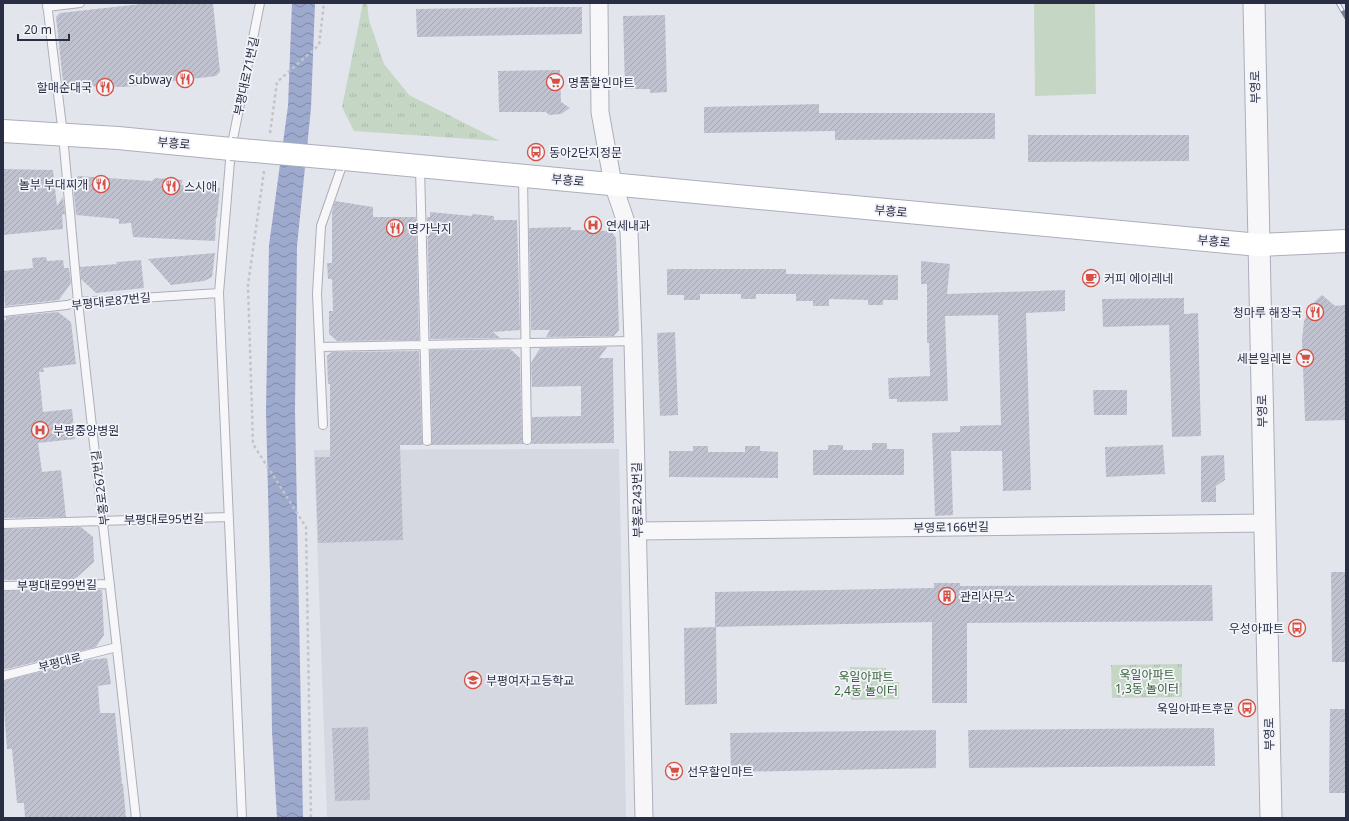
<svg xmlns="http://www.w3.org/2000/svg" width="1349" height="821" font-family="'Noto Sans','Noto Sans KR',sans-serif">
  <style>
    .built { fill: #d5d7e1 }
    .park { fill: url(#park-tufts) }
    .pitch { fill: #c5d6c4 }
    .water { fill: url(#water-waves) }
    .building { fill: url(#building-hatch) }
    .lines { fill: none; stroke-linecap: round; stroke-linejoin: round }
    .service-casing { stroke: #acaeba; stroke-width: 10 }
    .minor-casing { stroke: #acaeba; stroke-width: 19 }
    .tertiary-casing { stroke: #acaeba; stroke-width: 23 }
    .secondary-casing { stroke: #acaeba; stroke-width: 24 }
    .path { stroke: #c2c3cb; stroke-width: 2.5; stroke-dasharray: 3 3; stroke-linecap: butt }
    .service { stroke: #f7f7fa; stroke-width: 8 }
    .minor { stroke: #f7f7fa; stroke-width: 17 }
    .tertiary { stroke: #f7f7fa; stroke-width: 21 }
    .secondary { stroke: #fff; stroke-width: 22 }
    .rail-casing { stroke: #7c8096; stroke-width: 4.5 }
    .rail { stroke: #f3f4f9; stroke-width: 3; stroke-dasharray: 9; stroke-linecap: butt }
    .secondary-bridge-casing { stroke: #acaeba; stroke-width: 24; stroke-linecap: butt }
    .secondary-bridge { stroke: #fff; stroke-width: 22 }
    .labels { text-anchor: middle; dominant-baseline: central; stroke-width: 3.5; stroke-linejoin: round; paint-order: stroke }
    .street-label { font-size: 12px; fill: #2a2e45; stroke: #f3f4f9 }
    .poi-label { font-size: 12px; fill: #2a2e45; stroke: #f3f4f9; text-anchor: start }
    .park-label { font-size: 12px; fill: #376239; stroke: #f3f4f9 }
  </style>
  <defs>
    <pattern id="park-tufts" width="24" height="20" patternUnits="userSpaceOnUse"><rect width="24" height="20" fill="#c5d6c4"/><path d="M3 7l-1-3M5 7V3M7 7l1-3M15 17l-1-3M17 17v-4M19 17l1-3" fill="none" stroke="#a9b8aa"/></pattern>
    <pattern id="water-waves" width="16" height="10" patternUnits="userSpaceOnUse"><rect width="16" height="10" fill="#9da9cd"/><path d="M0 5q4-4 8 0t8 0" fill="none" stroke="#808aa8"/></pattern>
    <pattern id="building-hatch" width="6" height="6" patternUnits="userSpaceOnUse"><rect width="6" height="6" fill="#c0c2cf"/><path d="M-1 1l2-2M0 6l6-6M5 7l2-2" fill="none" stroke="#a5a7b3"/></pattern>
  </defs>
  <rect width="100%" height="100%" fill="#e3e5ec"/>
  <path class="built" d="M619,449L626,818H327L314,450Z"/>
  <path class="park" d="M363,3H367L369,20L384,64L409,95L500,141L354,131L342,107Z
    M1182,664V697L1112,698L1111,665Z
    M850,667L886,668L887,682H899V699L851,700Z"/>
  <path class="pitch" d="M1034,3H1095L1096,94L1035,96Z"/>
  <path class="water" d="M292,3H315L311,108L297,246L295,410L303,818H277L272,732L270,574L266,411L269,245L288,106Z"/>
  <path class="building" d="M150,3H213L220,72L216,76L124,87L67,86L63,82L56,17L60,13Z
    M549,7H582V34L417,37L416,9Z
    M665,15L667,92L650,93V89H625L623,16Z
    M560,70L561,102L570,108L561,114L549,115L546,112H499L498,71Z
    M819,104V113H995V139L835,140V131L704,133V107Z
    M1028,135H1189V161L1028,162Z
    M3,169L53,170L57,206L63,197L65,215L62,214L63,229L3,235Z
    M78,176L152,181L155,178L183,180L181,185L220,188L217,218L216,217L215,241L133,237L131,223L119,224V219L76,215L73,183Z
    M335,201L373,207V217H416L419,340L337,341L329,334V311H333L332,279H328L327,263H332V212Z
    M430,212L472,216V214L494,216V220H517L520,330L493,332L500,338L430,339L427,217H430Z
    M571,227V230L611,231L616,238L619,330L614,336L546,337L550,330H531L529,228Z
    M215,253L212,277L204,281L171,285L148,259Z
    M46,257L47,261L63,260L64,268H69L71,283L59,300L5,306L3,271L33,268L32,258Z
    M141,260L144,288L96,293L81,279L80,267L117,264L116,262Z
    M921,261L950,264L947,294L1065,290V311L1026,313L1031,490L1003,491L1002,451H951L953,515L935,516L932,433L960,432V426L1001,425L998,315L945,316L948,401L897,402V399H889L888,378L930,376L929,343H927V284H921Z
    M667,269H786V274L898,275V300H883V305H868V300L829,299V306H813V301H796V294H756V299H741V294H700V300H684V295H667Z
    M1322,295L1335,306L1346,305V420L1305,421L1302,340L1304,321L1315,301Z
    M1184,298V314L1198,313L1201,436L1172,437L1169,325L1103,327L1102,299Z
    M58,312L71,322L76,364L43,368L44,372H39L43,412L72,409L75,439L38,443L42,472L61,470L66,517L3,518V320H6V317Z
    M675,332L678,415L660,416L657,333Z
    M607,347L599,358H613L614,443L530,444L532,440V417L581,416V386L532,387L531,363L540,348Z
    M510,349L520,358L522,440L524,444L431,445L432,441L430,350Z
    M419,351L422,441L423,445H400L403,540L318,543L315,457H330V384H328L327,356L332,352Z
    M1093,390H1127V415H1094Z
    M872,443H887V449H904V475H813V450H828V445H843V450H872Z
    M1163,445L1165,474L1106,477L1105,447Z
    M693,446H708V452H745V446H760V451L778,452V478L669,477V451H693Z
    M1224,455L1225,480L1216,486V502H1201V456Z
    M81,527L93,537L94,562L75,579L3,580V529Z
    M1331,572H1346V662H1332Z
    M934,583H960V586L1212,585L1213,621L967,623V703H932V622L715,627V592L934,588Z
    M102,590L104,635L96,647L3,670V591Z
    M716,627L717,704L685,705L684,628Z
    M107,658L111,684L98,686L100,713H115L122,784H123L126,818H25L24,803H17L12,749H7L3,696V681L88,660Z
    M1330,709H1346V793H1329Z
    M368,727L370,800L335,801L332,728Z
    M1214,728L1215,766L969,768L968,730Z
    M936,730V768L731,772L730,733Z"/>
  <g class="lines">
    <g class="service-casing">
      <path id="service" d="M47,3L63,135L78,302L136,818
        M47,7L80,3
        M420,168L427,441
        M523,176L527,440
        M3,312L67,305L78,302L219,293
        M320,347L633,341
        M323,425L317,294L321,226L344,160
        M3,524L229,517
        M3,586L110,584
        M3,676L117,647
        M242,818L219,293L231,149L260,3"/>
    </g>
    <g class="minor-casing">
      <path id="minor" d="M599,3L600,112L613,184L629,231L633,341L644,818
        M638,531L1264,523"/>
    </g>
    <g class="tertiary-casing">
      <path id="tertiary" d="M1254,3L1271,818"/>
    </g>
    <g class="secondary-casing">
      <path id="secondary" d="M3,131L118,138L231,149
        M344,159L1259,245L1346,241"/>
    </g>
    <path class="path" d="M270,133L277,82L319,45L324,3
      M264,171L248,285L253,444L306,527L311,818"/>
    <use href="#service" class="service"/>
    <use href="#minor" class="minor"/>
    <use href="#tertiary" class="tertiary"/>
    <use href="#secondary" class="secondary"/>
    <g class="rail-casing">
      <path id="rail" d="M1338,3L1346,17"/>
    </g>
    <use href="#rail" class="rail"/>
    <g class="secondary-bridge-casing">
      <path id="secondary-bridge" d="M231,149L344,159"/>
    </g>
    <use href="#secondary-bridge" class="secondary-bridge"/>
  </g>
  <defs>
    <g id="restaurant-ring" transform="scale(0.9)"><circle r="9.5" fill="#f3f4f9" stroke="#d55145" stroke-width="1.5"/><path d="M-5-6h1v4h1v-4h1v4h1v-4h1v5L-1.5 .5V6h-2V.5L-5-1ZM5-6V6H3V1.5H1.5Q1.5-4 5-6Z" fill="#d55145"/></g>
    <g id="supermarket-ring" transform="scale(0.9)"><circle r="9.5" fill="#f3f4f9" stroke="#d55145" stroke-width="1.5"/><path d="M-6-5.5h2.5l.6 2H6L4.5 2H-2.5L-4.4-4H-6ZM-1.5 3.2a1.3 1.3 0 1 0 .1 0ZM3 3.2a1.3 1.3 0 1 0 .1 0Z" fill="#d55145"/></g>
    <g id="bus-ring" transform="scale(0.9)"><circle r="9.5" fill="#f3f4f9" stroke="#d55145" stroke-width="1.5"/><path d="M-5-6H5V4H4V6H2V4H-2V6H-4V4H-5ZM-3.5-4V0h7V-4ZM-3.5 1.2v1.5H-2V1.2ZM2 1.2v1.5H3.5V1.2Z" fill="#d55145"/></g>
    <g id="hospital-ring" transform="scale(0.9)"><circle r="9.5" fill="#f3f4f9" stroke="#d55145" stroke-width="1.5"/><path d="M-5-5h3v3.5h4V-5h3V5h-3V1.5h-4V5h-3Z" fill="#d55145"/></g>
    <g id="cafe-ring" transform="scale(0.9)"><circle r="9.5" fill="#f3f4f9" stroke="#d55145" stroke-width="1.5"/><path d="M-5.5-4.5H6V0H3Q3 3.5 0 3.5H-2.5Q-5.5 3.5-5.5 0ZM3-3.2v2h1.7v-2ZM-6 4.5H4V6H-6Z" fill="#d55145"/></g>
    <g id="building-ring" transform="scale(0.9)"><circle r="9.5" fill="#f3f4f9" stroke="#d55145" stroke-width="1.5"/><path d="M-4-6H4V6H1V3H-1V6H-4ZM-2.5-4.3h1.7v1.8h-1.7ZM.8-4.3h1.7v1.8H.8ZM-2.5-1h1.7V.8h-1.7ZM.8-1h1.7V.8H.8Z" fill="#d55145"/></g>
    <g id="school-ring" transform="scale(0.9)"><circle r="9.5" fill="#f3f4f9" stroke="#d55145" stroke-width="1.5"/><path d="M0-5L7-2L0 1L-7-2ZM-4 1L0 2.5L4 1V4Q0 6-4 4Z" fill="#d55145"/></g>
  </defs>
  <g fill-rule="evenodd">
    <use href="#restaurant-ring" x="185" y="79"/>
    <use href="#supermarket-ring" x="555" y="82"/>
    <use href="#restaurant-ring" x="105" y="87"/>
    <use href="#bus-ring" x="536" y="152"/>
    <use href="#restaurant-ring" x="101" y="184"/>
    <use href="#restaurant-ring" x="171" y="186"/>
    <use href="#hospital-ring" x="593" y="225"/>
    <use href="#restaurant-ring" x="395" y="228"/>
    <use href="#cafe-ring" x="1091" y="278"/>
    <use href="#restaurant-ring" x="1315" y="312"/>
    <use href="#supermarket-ring" x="1305" y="358"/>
    <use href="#hospital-ring" x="40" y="430"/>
    <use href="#building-ring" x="947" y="596"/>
    <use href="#bus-ring" x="1297" y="628"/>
    <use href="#school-ring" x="473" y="680"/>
    <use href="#bus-ring" x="1247" y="708"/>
    <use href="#supermarket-ring" x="674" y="771"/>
  </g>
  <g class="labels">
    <g class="street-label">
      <text transform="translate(246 76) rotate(-78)">부평대로71번길</text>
      <text transform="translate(1255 87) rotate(-91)">부영로</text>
      <text transform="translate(174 143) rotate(5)">부흥로</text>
      <text transform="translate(568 180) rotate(5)">부흥로</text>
      <text transform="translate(891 211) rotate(5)">부흥로</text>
      <text transform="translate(1214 241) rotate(5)">부흥로</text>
      <text transform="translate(111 301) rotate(-6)">부평대로87번길</text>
      <text transform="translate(1262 411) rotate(-91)">부영로</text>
      <text transform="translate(100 488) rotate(-97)">부흥로267번길</text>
      <text transform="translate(637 500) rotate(-91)">부흥로243번길</text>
      <text transform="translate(164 519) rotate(-1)">부평대로95번길</text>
      <text transform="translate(951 527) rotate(-1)">부영로166번길</text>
      <text transform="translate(57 585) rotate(-1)">부평대로99번길</text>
      <text transform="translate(60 662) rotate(-14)">부평대로</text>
      <text transform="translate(1269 734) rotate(-91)">부영로</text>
    </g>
    <g class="poi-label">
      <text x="172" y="79" text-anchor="end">Subway</text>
      <text x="568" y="82">명품할인마트</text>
      <text x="92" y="87" text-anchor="end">할매순대국</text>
      <text x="549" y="152">동아2단지정문</text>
      <text x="88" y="184" text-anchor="end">놀부 부대찌개</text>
      <text x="184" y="186">스시애</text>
      <text x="606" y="225">연세내과</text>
      <text x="408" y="228">명가낙지</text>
      <text x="1104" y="278">커피 에이레네</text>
      <text x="1302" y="312" text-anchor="end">청마루 해장국</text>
      <text x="1292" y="358" text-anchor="end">세븐일레븐</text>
      <text x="53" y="430">부평중앙병원</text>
      <text x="960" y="596">관리사무소</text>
      <text x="1284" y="628" text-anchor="end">우성아파트</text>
      <text x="486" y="680">부평여자고등학교</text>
      <text x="1234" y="708" text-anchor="end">욱일아파트후문</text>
      <text x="687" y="771">선우할인마트</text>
    </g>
    <g class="park-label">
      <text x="1147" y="674">욱일아파트<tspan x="1147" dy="14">1,3동 놀이터</tspan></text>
      <text x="866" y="676">욱일아파트<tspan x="866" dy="14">2,4동 놀이터</tspan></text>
    </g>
  </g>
  <rect width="1349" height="821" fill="none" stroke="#2a2e45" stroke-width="8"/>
  <path d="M18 34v6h51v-6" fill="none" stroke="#2a2e45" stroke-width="2"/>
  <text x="24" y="34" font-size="12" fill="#2a2e45" stroke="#f3f4f9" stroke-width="3" paint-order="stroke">20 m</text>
</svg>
